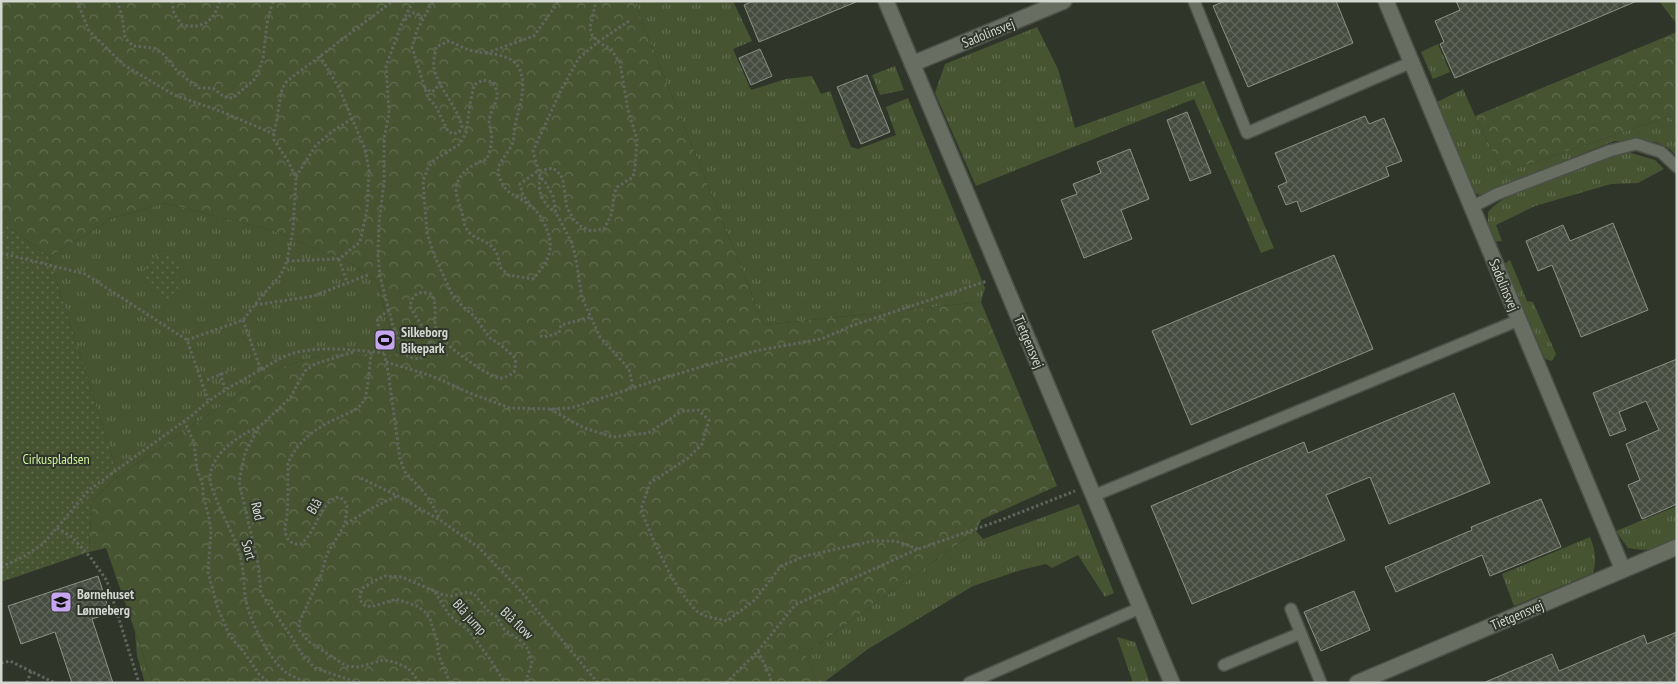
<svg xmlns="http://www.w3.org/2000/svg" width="1678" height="684" font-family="'PT Sans Narrow',sans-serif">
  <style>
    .grass { fill: url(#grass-tufts) }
    .forest { fill: url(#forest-crowns) }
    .park { fill: url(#park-dots) }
    .building { fill: url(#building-cross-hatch); stroke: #8b9184 }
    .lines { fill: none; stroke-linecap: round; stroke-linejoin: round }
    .lane-casing { stroke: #4c5047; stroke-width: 14 }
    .street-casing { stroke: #4c5047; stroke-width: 18 }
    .path { stroke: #61665c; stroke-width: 3; stroke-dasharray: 2.5 2.5; stroke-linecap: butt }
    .lane { stroke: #686e62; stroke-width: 11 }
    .street { stroke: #686e62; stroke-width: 15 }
    .labels { text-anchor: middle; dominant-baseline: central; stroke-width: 4; stroke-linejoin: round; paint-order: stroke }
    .street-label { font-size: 14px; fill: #d3d7d0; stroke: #30352a }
    .poi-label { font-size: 14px; font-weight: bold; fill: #d3d7d0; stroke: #30352a; text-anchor: start }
    .park-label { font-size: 14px; fill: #cef29d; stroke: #30352a }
  </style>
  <defs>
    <pattern id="grass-tufts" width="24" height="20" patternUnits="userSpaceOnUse" patternTransform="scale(1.25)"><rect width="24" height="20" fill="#465432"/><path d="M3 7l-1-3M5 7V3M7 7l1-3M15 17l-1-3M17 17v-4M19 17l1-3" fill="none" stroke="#606c4f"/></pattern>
    <pattern id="forest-crowns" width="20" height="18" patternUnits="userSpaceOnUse" patternTransform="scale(1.25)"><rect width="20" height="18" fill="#465432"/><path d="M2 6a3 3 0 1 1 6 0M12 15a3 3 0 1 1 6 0" fill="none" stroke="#606c4f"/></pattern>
    <pattern id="park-dots" width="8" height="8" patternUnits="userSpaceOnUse" patternTransform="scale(1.25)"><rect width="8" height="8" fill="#465432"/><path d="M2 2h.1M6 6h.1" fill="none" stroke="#606c4f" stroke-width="1.8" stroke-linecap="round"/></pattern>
    <pattern id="building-cross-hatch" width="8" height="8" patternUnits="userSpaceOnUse" patternTransform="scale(1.25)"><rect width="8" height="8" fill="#474c40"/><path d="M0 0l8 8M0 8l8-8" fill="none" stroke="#61655b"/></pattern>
  </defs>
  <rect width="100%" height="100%" fill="#30352a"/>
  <path class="grass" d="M634,1H733L752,41L733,49L751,90L786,79L812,76L821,94L830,91L851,147L858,149L896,135L886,107L908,98L985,288L981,302L764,325Z
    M1037,27L1058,69L1075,128L1204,81L1274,248L1261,253L1194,99L976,186L935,93L945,64Z
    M1438,44L1450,72L1433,79L1421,52Z
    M895,66L904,90L880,95L872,75Z
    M1463,89L1475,116L1503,173L1670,116L1677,131V157L1670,149L1656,142L1614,141L1480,195L1473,192L1437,102Z
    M1616,153H1631L1655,160L1664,169L1638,183L1611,184L1535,206L1496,225L1502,241L1494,242L1488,225V212C1512,185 1580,166 1616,153Z
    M165,203L274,231L354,265L377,282L398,356H319L277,368L113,480V459L49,257L113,218Z
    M1510,260L1527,301L1533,302L1556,354L1552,361L1545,359L1504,264Z
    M1079,504L1114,593L1105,597L1078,555L1052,568L1046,564L1021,570L973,586L868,649L823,683H818L805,654L976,531L983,539Z
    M1677,506V540C1656,549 1650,552 1628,548L1616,531Z
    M1590,537C1595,550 1597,559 1593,573L1514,606L1502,574Z
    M135,632L153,683H145L137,656Z
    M1117,637L1135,642L1150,683H1133Z"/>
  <path class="forest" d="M1,1H634L764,325L981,302L1057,486L981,520L976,531L805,654L818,683H153L106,548L89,552L92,501L113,480L277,368L319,356L398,355L377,282L354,265L274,231L165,203L113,218L49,257L1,221Z
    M1659,1H1677V24Z
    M1677,32V131L1670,116L1503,173L1475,116Z"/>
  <path class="park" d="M1,221L49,257L113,459V480L92,501L89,552L1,582Z
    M163,253L174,258L180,267L176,281L180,294L173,300L167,299C161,292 155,289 149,283C136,270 152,257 163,253Z"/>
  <path class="building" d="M753,1H856V2L759,42L744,5Z
    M1225,1H1336L1353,43L1248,87L1213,6Z
    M1456,1H1637L1455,78L1440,44L1444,42L1435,21L1460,10Z
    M760,49L772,76L751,85L739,58Z
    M867,75L890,132L861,144L837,87Z
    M1187,112L1211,173L1190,181L1167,120Z
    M1365,116L1369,124L1384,118L1402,161L1386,167L1389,176L1301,212L1297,201L1286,205L1278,186L1287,182L1275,153Z
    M1130,149L1149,199L1121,210L1132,239L1084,258L1061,200L1077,194L1073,184L1101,173L1097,162Z
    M1613,223L1648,310L1581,337L1552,265L1538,271L1526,241L1563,225L1570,241Z
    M1334,255L1373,349L1191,425L1152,331Z
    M1677,359V504L1642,519L1628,485L1640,480L1626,444L1659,430L1646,401L1619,412L1626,430L1610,436L1593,393Z
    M1454,393L1490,483L1389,524L1370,477L1326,495L1345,540L1192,604L1151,506L1304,442L1308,453Z
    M1541,499L1561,547L1490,576L1482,555L1396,592L1385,567L1472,530L1471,527Z
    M98,576L110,613L92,619L113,683H72L55,632L21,644L8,606Z
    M1354,591L1370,630L1321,651L1304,612Z
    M1677,632V683H1483L1552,654L1559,671L1644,635L1647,644Z"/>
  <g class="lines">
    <g class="lane-casing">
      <path id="lane" d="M1194,1L1247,133L1412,62
        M1472,207L1497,194L1609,151L1636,144L1661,152L1677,167
        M1093,496L1519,320
        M1291,609L1321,683
        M1224,665L1301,633
        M969,683L1140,608"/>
    </g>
    <g class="street-casing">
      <path id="street" d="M886,1L1172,683
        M1386,1L1623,570
        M912,64L1064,1
        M1357,683L1677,547"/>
    </g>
    <path class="path" d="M77,1L89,31L124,65L174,95L220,111L274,134
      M117,1L122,16L125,38L133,46L154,48L163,54L179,73L199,88H213L224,97L233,98L256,78L263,59L267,23L273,1
      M172,1L174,14L182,25C204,29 213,22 220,1
      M413,1L402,23L386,66L389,113L384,139V182L379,223L378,255L380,276L393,326L406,355L412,358L419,359L427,355L431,347L429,337L410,307C412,294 419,290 431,294C439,308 432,320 437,332C440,342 485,374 496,377C503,380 508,376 514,372L516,363L514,357L501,345L490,338L474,316L462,306L452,294L434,255L427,233L423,181L428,168L434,160L460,144L466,133L470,104L474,85L483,80L492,82C505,100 489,106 489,124C489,124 491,130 491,131C493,141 490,150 487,159C473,164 460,171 456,187C455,193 459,203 461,209C463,215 463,223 466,228C476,245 497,236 500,267L508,275L533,279C551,259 556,246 543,221C540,215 534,208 528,204C515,194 505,195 499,176C495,163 509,154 513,142C514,139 514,135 514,131C517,111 529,87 519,68C510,52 488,55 474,51C465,50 457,44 449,41L436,47C435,54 433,62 434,68C439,89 456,105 462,126L459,132L453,134L448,131L435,105L428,98L412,47L417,30L433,1
      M405,20L413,13H417L420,16L421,22
      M629,21L598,42L579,58L562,88L533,151L540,177L545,182L553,196L556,213L571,241L575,254L582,298L600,337L629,369L633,387
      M486,53L534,36L559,1
      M424,87L431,92L435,90L440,82
      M296,177L316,145L333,131L353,118
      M540,177C537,192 543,203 555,213
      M529,203L523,195L520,184L538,171L553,168L561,175L563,181L567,208L575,221L582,227L591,231L604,229L612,213L614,194L617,187L633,177L635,168L637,139L628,110L620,63L611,49L598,42L592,35L590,27L595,6L594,1
      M1,253L85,274L187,340L208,400
      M339,259L347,282
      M287,261L339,259L360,242L367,210L369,170L365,149L339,88L320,56
      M255,305L314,296L370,274
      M389,310L377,319L388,371L400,459L405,472L428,497L440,519
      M243,320L261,370
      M540,336L544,337L559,333L561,325L591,317
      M187,340L243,320L261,297L281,275L287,261L293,230L296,178L288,161L274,140V134L282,89L287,81L393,1
      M353,352L315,364L305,371L290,398L259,427L245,453L239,482L258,563L261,593L295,642L303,656L315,668L359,683
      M371,352C370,362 368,389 365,398C360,410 348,413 338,418C317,427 296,442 288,464C288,481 288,499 287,516C286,523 284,528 286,535C288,542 294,545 301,544C317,531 321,500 339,497L344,500L347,506L345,524L327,554L321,575L299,623L300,631L308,641L346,666L359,667L383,660L394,662L408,668L420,683
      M386,362L432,376L472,394L510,408L550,409L571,408L657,380L755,351L821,339L851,326L987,281
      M220,373L225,389
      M207,380L227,372
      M550,409L584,428L613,437L648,433L682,411L698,410L709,420L702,444L688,458L650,483L641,509C651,537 675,592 698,612C704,617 719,619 727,621L755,600L781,566L805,556L873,541H895L918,549
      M184,421L194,442L197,469L203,486V495L209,518L211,531L208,572L218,609L230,636L243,651L259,674L269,683
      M259,427C239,435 213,452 210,476C208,488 232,531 237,546C244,565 243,576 245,595C247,616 269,661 287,673C293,677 302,680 308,683
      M361,478L398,496L440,520L478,547L519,589L598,683
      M346,524L370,509L397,496
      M57,528L72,537L91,558L107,581L139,683
      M1,567L23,557L43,544L89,490L194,414C210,398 228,388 248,377C261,370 274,361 288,355C314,345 356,350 384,353
      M435,592L450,616L469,631L490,659L505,683
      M758,651L770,676L771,683
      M1,663L10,661L55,683
      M27,683L31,671
      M450,683L439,656L437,640L430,619L425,612L417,606L396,599L371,607L364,605L360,600V595L363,588L374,581L385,576L402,577L443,595L452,596L468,592L474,594L490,613L497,617L504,629L521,641L528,649L532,663L526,680L527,683
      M726,683L758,651L795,605L913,551L1001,520L1075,491"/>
    <use href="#lane" class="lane"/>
    <use href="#street" class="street"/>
  </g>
  <defs>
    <g id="stadium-square" transform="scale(1.125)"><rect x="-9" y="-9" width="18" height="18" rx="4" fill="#c6a6f0" stroke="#30352a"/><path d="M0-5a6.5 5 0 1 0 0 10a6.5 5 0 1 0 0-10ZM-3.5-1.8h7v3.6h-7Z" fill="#111"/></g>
    <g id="school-square" transform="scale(1.125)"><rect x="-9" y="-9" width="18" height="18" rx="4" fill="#c6a6f0" stroke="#30352a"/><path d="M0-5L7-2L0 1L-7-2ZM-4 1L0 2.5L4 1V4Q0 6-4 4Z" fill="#111"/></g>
  </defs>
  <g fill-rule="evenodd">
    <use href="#stadium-square" x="385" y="340"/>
    <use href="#school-square" x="61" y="602"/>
  </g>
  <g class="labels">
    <g class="street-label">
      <text transform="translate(988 33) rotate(-22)">Sadolinsvej</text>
      <text transform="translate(1504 285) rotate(67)">Sadolinsvej</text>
      <text transform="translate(1029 342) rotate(67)">Tietgensvej</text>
      <text transform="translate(314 506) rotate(-60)">Blå</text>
      <text transform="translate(258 511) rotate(77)">Rød</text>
      <text transform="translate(249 550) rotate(73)">Sort</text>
      <text transform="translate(1517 615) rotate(-23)">Tietgensvej</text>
      <text transform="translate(470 617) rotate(48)">Blå jump</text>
      <text transform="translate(517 623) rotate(44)">Blå flow</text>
    </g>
    <g class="poi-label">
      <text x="401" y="332">Silkeborg<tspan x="401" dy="16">Bikepark</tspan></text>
      <text x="77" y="594">Børnehuset<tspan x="77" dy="16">Lønneberg</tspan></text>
    </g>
    <g class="park-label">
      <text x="56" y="459">Cirkuspladsen</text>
    </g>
  </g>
  <rect width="1678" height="684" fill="none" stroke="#d3d7d0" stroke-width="5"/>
</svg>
